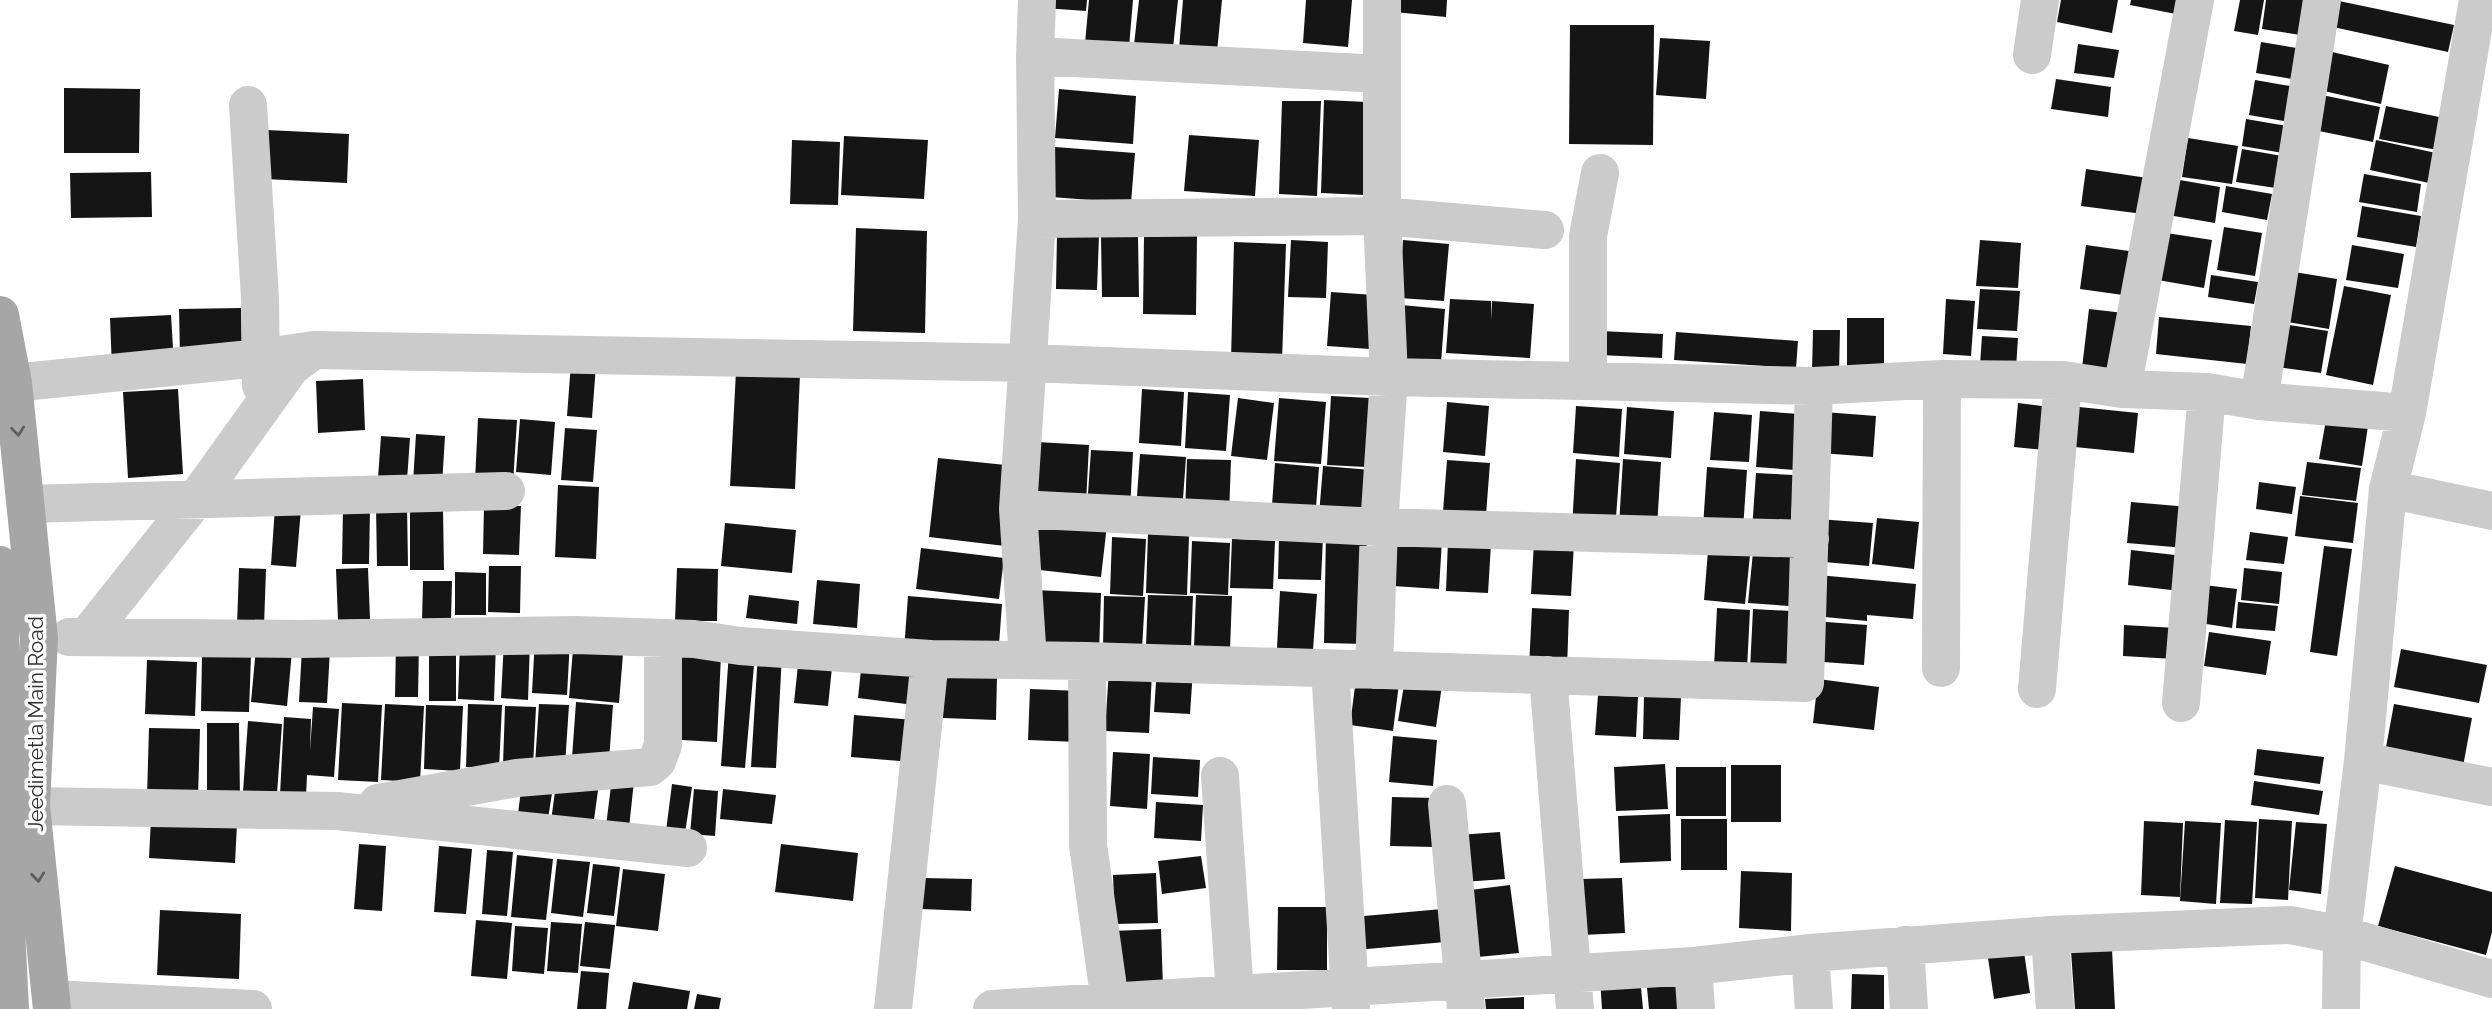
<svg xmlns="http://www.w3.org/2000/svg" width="2492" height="1009" font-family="Raleway,sans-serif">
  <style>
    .building { fill: #151515 }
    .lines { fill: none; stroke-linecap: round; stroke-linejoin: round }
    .minor { stroke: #cbcbcb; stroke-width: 38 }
    .major { stroke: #a6a6a6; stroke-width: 38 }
    .oneway { stroke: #5e5e5e }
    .labels { text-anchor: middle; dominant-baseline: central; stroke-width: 7; stroke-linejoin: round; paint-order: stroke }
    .street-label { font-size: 21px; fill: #2e2e2e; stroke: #fff }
  </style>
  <rect width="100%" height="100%" fill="#fff"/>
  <path class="building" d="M1044,0H1087L1086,11L1044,8Z
    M1089,0H1133L1129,47L1085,43Z
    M1139,0H1178L1173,48L1134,45Z
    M1183,0H1222L1217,52L1179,49Z
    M1306,0H1352L1348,47L1303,43Z
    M1395,0H1447L1446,17L1394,12Z
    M2061,0H2118L2112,33L2057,22Z
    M2131,0H2184L2181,15L2130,5Z
    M2240,0H2264L2258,35L2234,31Z
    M2266,0H2308L2307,36L2262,29Z
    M2339,1L2454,25L2448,52L2333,27Z
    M1570,25H1654L1653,145L1569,144Z
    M1660,38L1710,41L1706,99L1656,95Z
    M2261,42L2309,50L2304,81L2256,73Z
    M2078,44L2119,50L2114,78L2074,73Z
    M2332,52L2389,65L2381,104L2324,91Z
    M2056,79L2111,87L2108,117L2051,109Z
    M2255,80L2296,87L2290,122L2249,115Z
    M64,88L140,89L139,153H64Z
    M1059,89L1136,96L1133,144L1055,138Z
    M2322,95L2380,107L2373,142L2314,130Z
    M1324,100L1367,102L1364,195L1321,193Z
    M1282,101H1321L1317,196L1279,194Z
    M2386,106L2444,118L2437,150L2379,139Z
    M2246,119L2287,126L2283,153L2242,146Z
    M267,130L349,134L347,183L265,179Z
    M1189,135L1259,140L1255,196L1184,191Z
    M844,136L928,140L924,199L841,195Z
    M2188,138L2238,146L2232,184L2182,177Z
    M792,140L840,142L838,205L790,204Z
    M2376,140L2436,153L2429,183L2370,170Z
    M1055,147L1135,153L1131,203L1051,197Z
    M2242,149L2282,156L2276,188L2236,182Z
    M2086,169L2148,178L2143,214L2081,206Z
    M151,172L152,217L71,218L70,173Z
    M2364,174L2421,184L2417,212L2359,202Z
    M2174,179L2220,187L2215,223L2168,215Z
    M2226,186L2272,194L2267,220L2222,212Z
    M2362,206L2421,216L2416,247L2357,237Z
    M2224,227L2262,233L2255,276L2217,270Z
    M856,228L927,231L925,333L853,331Z
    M2160,232L2212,240L2204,288L2152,279Z
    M1057,234L1099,235L1097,290L1056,289Z
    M1101,236H1138L1139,297H1102Z
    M1144,236H1197L1196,315L1143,314Z
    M1291,240L1328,242L1326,298L1288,297Z
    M1403,240L1449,244L1444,301L1399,298Z
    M1980,240L2021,243L2018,288L1976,286Z
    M1234,242L1286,244L1282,361L1231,360Z
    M2086,245L2129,251L2123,295L2080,289Z
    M2352,245L2404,254L2398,288L2346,280Z
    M2288,271L2337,279L2329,329L2281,321Z
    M2211,275L2258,282L2254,304L2208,297Z
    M2344,286L2391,295L2373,385L2326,375Z
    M1980,289L2020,291L2017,331L1977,329Z
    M1331,292L1374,295L1370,349L1327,346Z
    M1450,299L1491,301V320L1492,301L1534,304L1530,358L1446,353Z
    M1946,299L1975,301L1971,356L1943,354Z
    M1401,305L1445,309L1441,363L1396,359Z
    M241,308L242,355L180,357L179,309Z
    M2089,309L2124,313L2118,372L2082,368Z
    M171,315L174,364L112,368L110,318Z
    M2159,317L2251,326L2247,364L2156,354Z
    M1847,318H1884V374L1847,373Z
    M2276,323L2328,331L2321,373L2270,366Z
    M1813,330H1840L1839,372L1812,371Z
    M1600,331L1663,334L1662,358L1600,355Z
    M1676,332L1798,341L1796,368L1674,360Z
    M1982,336L2018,338L2016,368L1980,365Z
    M571,363L596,365L592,418L567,416Z
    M736,371L800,374L795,489L730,486Z
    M363,379L365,430L318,433L316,381Z
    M178,389L183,474L128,478L123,392Z
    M1142,389L1184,392L1181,446L1139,443Z
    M1188,392L1230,395L1226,451L1185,448Z
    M1331,396L1370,398L1366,467L1327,465Z
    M1238,398L1274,403L1267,460L1231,456Z
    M1279,398L1326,402L1321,464L1274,461Z
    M1447,402L1489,406L1485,456L1443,452Z
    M2018,403L2058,408L2054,451L2014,447Z
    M1576,406L1622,409L1619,457L1573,453Z
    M1627,407L1674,411L1671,458L1624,454Z
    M2079,407L2138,413L2134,453L2075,447Z
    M1760,411L1799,414L1795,470L1756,467Z
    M1714,412L1752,415L1749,462L1710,460Z
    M1824,412L1876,416L1873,457L1821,453Z
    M478,418L517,420L513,483L475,481Z
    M520,419L555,422L551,475L516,472Z
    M2326,420L2368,426L2362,466L2319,459Z
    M565,428L597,430L593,482L561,480Z
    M416,434L445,436L442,485L413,483Z
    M381,436L410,438L407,480L378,478Z
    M1037,442L1089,445L1086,503L1034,500Z
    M1091,450L1133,452L1130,511L1087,508Z
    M1140,454L1186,457L1182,513L1136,510Z
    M938,458L1015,466L1005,546L929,537Z
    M1187,459L1231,460L1229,515L1185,513Z
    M1576,459L1620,463L1615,531L1572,527Z
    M1623,459L1661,462L1657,528L1619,525Z
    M1447,460L1490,463L1486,515L1443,512Z
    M2307,462L2361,468L2356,501L2302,495Z
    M1275,463L1319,467L1315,521L1271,519Z
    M1323,466L1371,470L1366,520L1319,515Z
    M1707,467L1747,470L1743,530L1703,527Z
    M1756,473L1794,475L1790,533L1752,530Z
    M2259,482L2296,487L2292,514L2256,509Z
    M558,485L599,487L596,559L555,557Z
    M2300,496L2358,503L2353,543L2295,536Z
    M2131,502L2189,507L2185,548L2127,543Z
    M407,505L408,566H377L376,506Z
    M484,505L521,506L519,555L483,554Z
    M275,507L301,509L296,567L271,565Z
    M343,508H370L369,564H342Z
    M410,509H443L444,570H410Z
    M1037,518L1107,525L1101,577L1031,569Z
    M1877,518L1919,522L1914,569L1872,564Z
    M1817,519L1873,523L1869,566L1813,561Z
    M725,523L796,530L792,573L721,566Z
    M2250,532L2288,537L2284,564L2246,560Z
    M1326,533L1367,535L1365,644L1324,643Z
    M1148,534L1189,536L1187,595L1146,593Z
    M1279,536L1323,537L1321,580L1278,579Z
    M1112,537L1146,539L1143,596L1110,594Z
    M1396,537L1442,540L1439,589L1393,586Z
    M1232,539L1275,541L1273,589L1230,588Z
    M1192,541L1230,543L1228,595L1190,593Z
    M1448,541L1491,544L1488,593L1446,591Z
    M1534,542L1574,543L1571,596L1531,594Z
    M2324,546L2352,549L2337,656L2310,652Z
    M921,548L1004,558L999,599L916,589Z
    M2131,550L2184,556L2180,591L2128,585Z
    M1708,551L1750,555L1745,604L1704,600Z
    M1753,552L1794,555L1789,606L1748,603Z
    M489,566H521L520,613L488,612Z
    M239,568L266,569L264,626H237Z
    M368,568L370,619L338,620L336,569Z
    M677,568L718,569L717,621H675Z
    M2244,568L2282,572L2279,604L2241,600Z
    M455,572L486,573V615H455Z
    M1818,575L1916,584L1913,619L1867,615V621L1814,616Z
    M817,580L860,584L857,628L813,624Z
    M423,581H452L451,621H422Z
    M2204,585L2237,589L2232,628L2200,623Z
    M1034,590L1101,593L1099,653L1032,651Z
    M1280,591L1317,594L1313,650L1277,648Z
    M749,595L799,601L797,624L746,618Z
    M1148,595L1193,596L1191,648L1146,646Z
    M1196,595L1232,596L1230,649L1194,648Z
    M908,596L1002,604L998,658L904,650Z
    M1104,596L1145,597L1142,649L1103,647Z
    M2238,602L2278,606L2275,631L2236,628Z
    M1532,608L1569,610L1567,669L1529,667Z
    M1717,608L1750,610L1747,669L1714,667Z
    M1753,609L1792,611L1789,672L1750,670Z
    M1813,621L1867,625L1864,665L1810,661Z
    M2124,625L2176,628L2174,659L2123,656Z
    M2209,632L2271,641L2266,675L2204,666Z
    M535,638L570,640L567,695L532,693Z
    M504,641L530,642L528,700L501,698Z
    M396,642L419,643L418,697H395Z
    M460,642L496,643L494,701L458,699Z
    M429,646H456V701H429Z
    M256,648L292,651L287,706L251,702Z
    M302,648L330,649L327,703L299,702Z
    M573,649L623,654L619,703L569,698Z
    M2401,649L2487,665L2479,703L2394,687Z
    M729,652L755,654L745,768L721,766Z
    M670,653L721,655L717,742L665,739Z
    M758,653L782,654L776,768L751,767Z
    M202,654L251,655L249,712L201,711Z
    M799,655L833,658L828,706L794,703Z
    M147,660L197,662L195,716L145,714Z
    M862,660L920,668L914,705L858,698Z
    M1157,667L1193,670L1190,714L1154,712Z
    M1109,669L1152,672L1149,733L1105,731Z
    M1357,671L1400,676L1393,731L1350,725Z
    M944,674L997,676L996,720L943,718Z
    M1405,679L1442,685L1436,727L1398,721Z
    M1818,679L1879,687L1874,730L1813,723Z
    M1030,689L1080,691L1078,742L1028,740Z
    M1598,695L1638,697L1636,737L1595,735Z
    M1644,696L1681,697L1679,740L1643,739Z
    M576,702L613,705L609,761L572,758Z
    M342,703L382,705L378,782L338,780Z
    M385,704L424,706L420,782L381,780Z
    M468,704L502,705L499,769L466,767Z
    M539,704L569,705L565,765L535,764Z
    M2394,704L2472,718L2462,772L2384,758Z
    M426,705L463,706L460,771L424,769Z
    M505,706L536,707L533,767L503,765Z
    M313,707L339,709L334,777L307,775L306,797L280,795L284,717L311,719L310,751Z
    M854,715L914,720L912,762L851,757Z
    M248,721L282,724L277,794L243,792Z
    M207,723H239L240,798H207Z
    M149,728L200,729L198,798L147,797Z
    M1393,736L1437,740L1433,786L1389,782Z
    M2257,749L2324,757L2320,784L2254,775Z
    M1113,752L1150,754L1147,809L1110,806Z
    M1153,757L1200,760L1198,797L1151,794Z
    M1665,764L1668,809L1616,811L1614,767Z
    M1731,765H1781V822H1731Z
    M1676,767H1726V816H1676Z
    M557,777L599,783L593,827L551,821Z
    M612,778L634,781L629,828L606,826Z
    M2254,781L2323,791L2319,815L2251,805Z
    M522,783L553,787L547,825L517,821Z
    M672,784L692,787L685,833L666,831Z
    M694,789L718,791L715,836L690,834Z
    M723,789L776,795L772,824L720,819Z
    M1392,797L1436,798L1435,847L1390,846Z
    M1156,802L1203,805L1201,841L1154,838Z
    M1670,814L1671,861L1620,863L1618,816Z
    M151,819L237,824L235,863L149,858Z
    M1681,819H1727V870H1681Z
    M2259,819L2292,821L2288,900L2255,898Z
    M2225,820L2257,822L2252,904L2220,903Z
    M2144,821L2183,823L2180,897L2141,895Z
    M2185,821L2221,823L2216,904L2180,901Z
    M2296,822L2327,824L2321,894L2289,890Z
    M1500,832L1505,879L1463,882L1458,835Z
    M359,844L386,846L382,911L354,909Z
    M781,844L858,853L853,901L775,892Z
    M439,846L472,849L466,914L434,912Z
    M487,850L513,852L507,916L482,914Z
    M517,855L553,859L546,920L511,917Z
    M1201,856L1206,888L1162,894L1158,861Z
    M557,859L590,862L583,917L551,913Z
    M593,864L620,867L614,916L587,913Z
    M2395,866L2492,892V932L2486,955L2378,926Z
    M623,869L665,874L658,931L616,926Z
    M1741,871L1792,873L1791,931L1739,928Z
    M1156,873L1158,923L1115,924L1113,875Z
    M922,878L972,879L971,911L921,909Z
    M1622,878L1625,933L1582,935L1579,879Z
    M1510,885L1519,953L1478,957L1470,890Z
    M1278,907H1327V970H1277Z
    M1442,909L1445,942L1356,950L1353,917Z
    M160,910L241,914L239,979L157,975Z
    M476,920L512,923L507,979L471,976Z
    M551,922L582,924L578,973L547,971Z
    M585,922L615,925L610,969L580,966Z
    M515,926L548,928L544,974L512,971Z
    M1161,929L1163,987L1115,989L1112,931Z
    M2112,949L2115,1009H2075L2071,951Z
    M2024,952L2030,993L1994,999L1988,958Z
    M581,971L609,973L606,1009H577Z
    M1687,974L1691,1009H1649L1646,977Z
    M1852,974L1884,975V1009H1851Z
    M1640,977L1643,1009H1602L1600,979Z
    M633,982L690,991L687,1009H628Z
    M697,994L721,998L719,1009H694Z
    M1524,997V1009H1486L1485,999Z"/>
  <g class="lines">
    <path class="minor" d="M2032,55L2040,0
      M1035,56L1382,74
      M248,105L260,298L261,385
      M1037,219L1382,216L1545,230
      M1588,380V236L1600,173
      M13,383L259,358L314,350
      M2122,389L2195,0
      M2259,401L2322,0
      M2388,489L2492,511
      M26,504L506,491
      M1018,509L1379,527L1810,539
      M87,636L196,499L291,367L314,350L1029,363L1389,377L1814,386L1942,379L2063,380L2122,389L2207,392L2259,401L2407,413
      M69,637L299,639L576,635L694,639L740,646L930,659L1087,661L1805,683L1814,386
      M1028,660L1018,509L1037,219L1035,56L1037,0
      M1087,661L1088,845L1111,1009
      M1941,668L1942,379
      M1334,669L1331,685L1351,1009
      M1374,670L1379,527L1389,377L1382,216V0
      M1548,675L1575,1009
      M2037,689L2063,380
      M2181,703L2207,392
      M2363,761L2492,787
      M1220,776L1236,1009
      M378,803L517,778L650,767L657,761L663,745V639
      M1447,804L1466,1009
      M31,806L337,811L688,848
      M2050,935L2055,1009
      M1905,945L1909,1009
      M1810,953L1814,1009
      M1693,966L1696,1009
      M51,999L253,1009
      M893,1009L930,659
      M992,1009L1693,966L1810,953L2050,935L2290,925L2342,935L2492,979
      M2341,1009L2342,935L2363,761L2388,489L2407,413L2478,0"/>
    <path class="major" d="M0,315L13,383L39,638L31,806L52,1009
      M0,565L1,827L10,1009"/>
  </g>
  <defs><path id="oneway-chevron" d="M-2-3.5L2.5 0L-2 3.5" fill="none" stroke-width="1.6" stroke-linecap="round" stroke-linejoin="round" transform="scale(1.75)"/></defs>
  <g class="oneway">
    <use href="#oneway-chevron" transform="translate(18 431) rotate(84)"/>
    <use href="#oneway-chevron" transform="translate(38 877) rotate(84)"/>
  </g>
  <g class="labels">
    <g class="street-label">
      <text transform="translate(35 724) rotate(-90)">Jeedimetla Main Road</text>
    </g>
  </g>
</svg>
